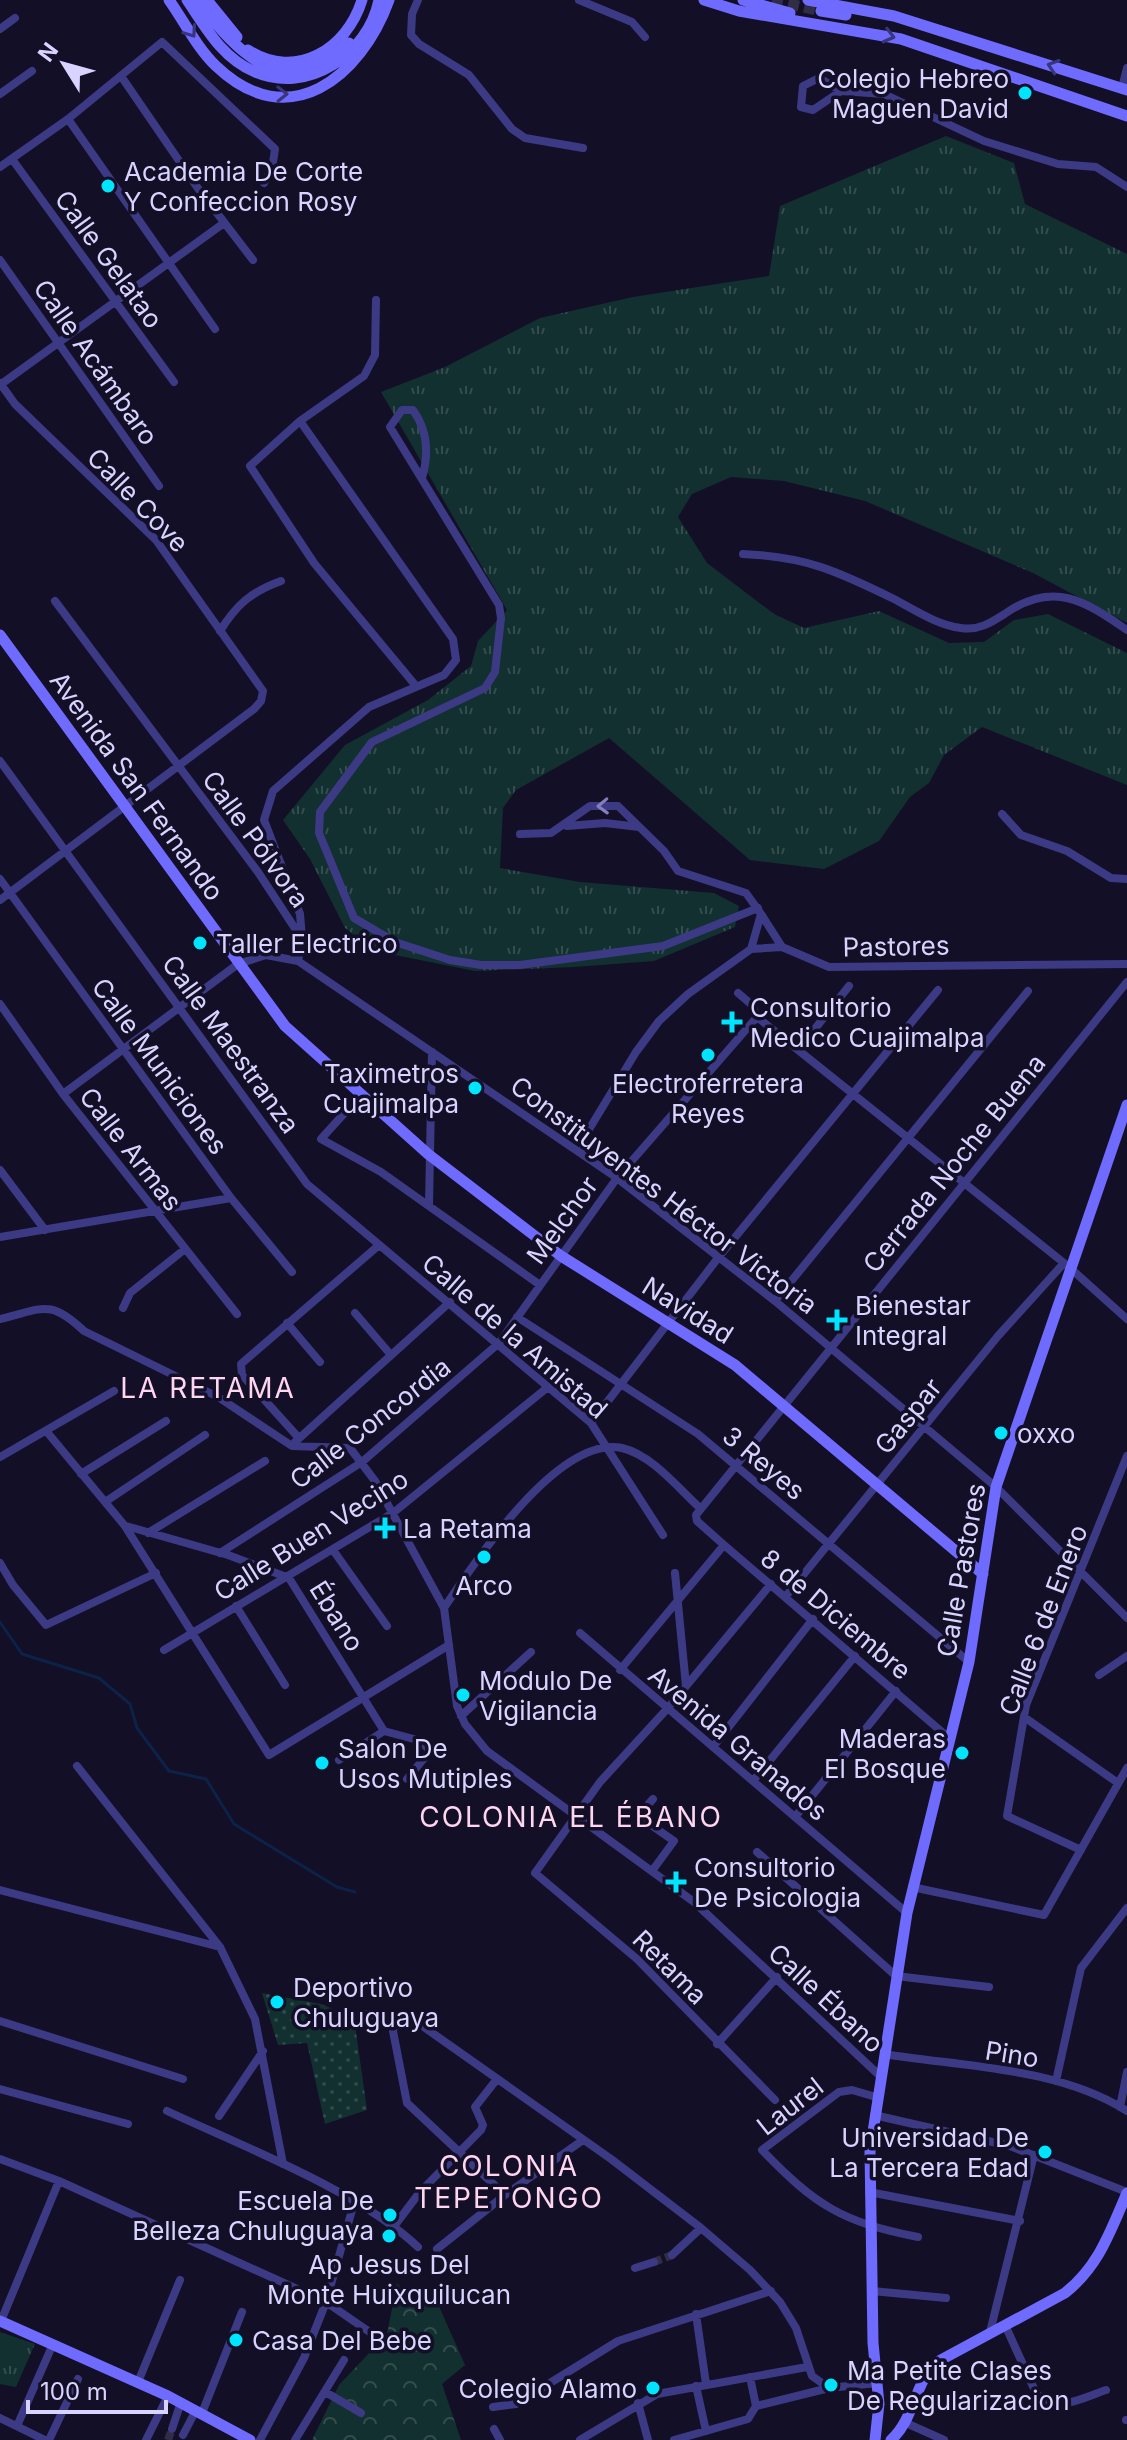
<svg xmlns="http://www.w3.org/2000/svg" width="1127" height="2440" font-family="Inter,sans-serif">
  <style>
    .grass { fill: url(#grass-tufts) }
    .forest { fill: url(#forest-crowns) }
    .park { fill: url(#park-dots) }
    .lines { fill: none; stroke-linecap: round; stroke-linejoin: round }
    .stream { stroke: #0c2248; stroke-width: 3 }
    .street-tunnel { stroke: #312d47; stroke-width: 8; stroke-dasharray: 8 4; stroke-linecap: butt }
    .secondary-tunnel { stroke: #312d47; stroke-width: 11; stroke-dasharray: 11 5.5; stroke-linecap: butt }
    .street { stroke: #3d3a85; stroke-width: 8 }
    .secondary { stroke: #6f6bff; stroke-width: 11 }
    .oneway { stroke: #38347d }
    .oneway2 { stroke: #837fbc }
    .poi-dot { fill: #00e5ff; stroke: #130f26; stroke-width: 3 }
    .labels { text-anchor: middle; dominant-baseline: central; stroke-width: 7; stroke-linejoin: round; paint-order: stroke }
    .poi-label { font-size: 26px; fill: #d9d4ff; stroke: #130f26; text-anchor: start }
    .street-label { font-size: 26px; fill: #d9d4ff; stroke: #130f26 }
    .neighbourhood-label { font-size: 28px; letter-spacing: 2px; fill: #ffd6f0; stroke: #130f26 }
  </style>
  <defs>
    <pattern id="grass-tufts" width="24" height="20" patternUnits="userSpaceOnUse" patternTransform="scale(2)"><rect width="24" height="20" fill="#12302f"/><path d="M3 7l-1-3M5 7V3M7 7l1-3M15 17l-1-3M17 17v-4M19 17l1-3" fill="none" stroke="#344d4e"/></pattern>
    <pattern id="forest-crowns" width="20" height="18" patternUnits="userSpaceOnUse" patternTransform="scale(2)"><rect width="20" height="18" fill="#12302f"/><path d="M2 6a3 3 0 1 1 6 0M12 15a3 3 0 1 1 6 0" fill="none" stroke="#344d4e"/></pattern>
    <pattern id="park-dots" width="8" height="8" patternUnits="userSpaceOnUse" patternTransform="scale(2)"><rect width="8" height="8" fill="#12302f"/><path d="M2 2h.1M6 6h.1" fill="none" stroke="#344d4e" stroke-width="1.8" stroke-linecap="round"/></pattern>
  </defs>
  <rect width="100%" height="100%" fill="#130f26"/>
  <path class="grass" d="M946,136L1014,163L1025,204L1127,254V623L1033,573L865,501L784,481L731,477L692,494L678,517L707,563L774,614L804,628L879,611L949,643L984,642L1014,620L1048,614L1127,653V785L982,727L944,755L929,783L910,797L879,841L824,869L750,860L609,738L516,790L503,808L500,868L580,882L714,893L739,906L735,927L654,961L574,967L475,971L375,951L345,928L310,859L283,820L345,745L428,700L471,666L478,641L507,610L381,392L445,367L540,318L633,297L769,276L780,206Z
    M0,2332L35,2344L16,2387L0,2384Z"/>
  <path class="forest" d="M397,2283L415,2304L434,2295L465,2365L442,2384L461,2440H312L339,2385L387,2334Z"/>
  <path class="park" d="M262,1993L321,2004L354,2018L367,2110L325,2124L307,2043L278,2045Z"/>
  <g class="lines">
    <path class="stream" d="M0,1622L22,1654L99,1678L130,1704L137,1728L169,1771L206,1779L234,1824L337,1887L355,1892"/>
    <path class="street-tunnel" d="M654,2262L672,2255
      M168,2440L172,2429"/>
    <path class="secondary-tunnel" d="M772,0L821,11"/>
    <path class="street" d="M418,0L412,14L411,35L419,44L469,75L512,129L525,138L583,148
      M579,0L632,22L645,37
      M0,29L15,18
      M121,76L197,187L253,260
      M1122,88L1127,68
      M841,91L819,78L803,86L801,107L813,110L841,91L884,94L984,141L1058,164L1096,167L1127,187
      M0,94L32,71
      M68,119L215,329
      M12,159L174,382
      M0,167L68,119L162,42L275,149L272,169L264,183
      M0,260L159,486
      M376,300L375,355L364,376L300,421L250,466L314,563L416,686
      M0,383L15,404L156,540L263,691L261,701L254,709L0,900
      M0,385L224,223
      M422,478C429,454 428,431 413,410H402L390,427L499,605L501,618L495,672L485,688L372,742L320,812L319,833L354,918L395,942L450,960L481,965H520L663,946L758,908
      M743,554C807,557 837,571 894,599C915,610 937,625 961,628C979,631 992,622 1006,613C1053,581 1084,600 1127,630
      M55,601L258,872L300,936
      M220,631C237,604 251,592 281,581
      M0,761L307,1184L591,1423L663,1535
      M1002,814L1021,835L1067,851L1111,878L1127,879
      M567,826L605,823L639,827
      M520,834L551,833L590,806H618L664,851L678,871L746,893L761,914L751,949
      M0,879L231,1198L292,1272
      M761,914L782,947
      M298,961L302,938L300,914L264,820L273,791L369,707L444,675L456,660L453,639L300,421
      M738,993L752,1005L757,1017L1069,1267L1127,1319
      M0,1004L63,1094L237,1314
      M798,1050L849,986
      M63,1094L238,964L266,955L298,961L617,1178L775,1301L996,1487L1127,1618
      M360,1096L321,1139L381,1172L540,1285
      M582,1153L585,1136L636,1052L659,1021L688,994L751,949L782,947L829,967L1127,964
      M0,1170L45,1230
      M429,1205L432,1052
      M0,1237L231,1198
      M775,1301L1028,991
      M123,1308L130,1293L185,1249
      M355,1313L391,1355
      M517,1317L698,1434L969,1662
      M0,1319C43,1309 49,1298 84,1331L218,1397L292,1446L350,1448L375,1481L444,1608L457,1706L465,1724L487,1751L694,1902L879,2075
      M287,1323L320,1362
      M591,1423L718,1258L938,990
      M47,1432L125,1526L269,1755L449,1645
      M298,1437L242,1375L241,1364L378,1246
      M295,1442L450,1302
      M0,1457L114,1391
      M81,1474L166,1421
      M105,1502L205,1435
      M126,1526L228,1555L289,1578L384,1731
      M148,1533L265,1461
      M333,1550L387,1626
      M220,1553L362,1462L499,1343L617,1178L757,1017
      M0,1563L13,1585L46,1625L156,1573
      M675,1573L686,1686
      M771,1584L667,1709L600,1782L535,1873L637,1959L775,2100
      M786,1596L998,1336L1064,1263
      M236,1606L285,1685
      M444,1608C474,1563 558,1435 622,1448C652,1455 678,1488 700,1508
      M580,1633L907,1913
      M164,1650L393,1513L548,1387
      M620,1670L724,1545
      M1099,1675L1127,1656
      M461,1716L531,1652
      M1024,1717L1118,1783
      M384,1731L421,1741L430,1751L407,1779
      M949,1738L724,1545L697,1521L696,1515L1127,982
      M713,1747L813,1619
      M339,1760L384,1731
      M77,1766L220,1947L255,2019L283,2164
      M753,1781L855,1656
      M795,1817L896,1691
      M1081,1850L1007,1816L1026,1705L1127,1456
      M757,1852L896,1976L989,1987
      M652,1871L674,1841L638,1816L653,1799
      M912,1887L1044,1915L1127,1768
      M0,1890L220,1947
      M366,2014L421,2025L611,2159L701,2228L750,2270L780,2302L796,2328L812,2376L829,2388
      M396,2019L393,2031L407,2103L505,2195
      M0,2021L183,2079
      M717,2044L777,1977
      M884,2054C964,2067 1057,2067 1127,2111
      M1056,2081L1081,1968L1127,1908
      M0,2089L128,2124
      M876,2097L852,2090L839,2092L762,2150C816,2206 842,2222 918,2237
      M1120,2107L1127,2072
      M167,2111C242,2146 359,2191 418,2247
      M874,2115L1010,2146L1127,2192
      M219,2116L263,2051
      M0,2159L59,2181L326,2302L371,2333
      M869,2192L1020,2221
      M395,2225L420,2192L481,2130L483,2125L475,2107L497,2079
      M437,2249L505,2195L583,2140
      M672,2255L701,2228
      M635,2268L654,2262
      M872,2291L946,2298
      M696,2314L706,2384
      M1,2321L59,2181
      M1005,2325L1036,2393C1057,2414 1082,2398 1106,2390
      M990,2332L1034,2155
      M750,2377L756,2406
      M138,2382L180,2280
      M696,2386L706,2431
      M327,2393L361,2413
      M638,2403L648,2440
      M756,2406L829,2388L877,2383
      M493,2407L516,2404L618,2341L771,2291
      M202,2413L242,2312
      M0,2418L45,2440
      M1126,2420H1127
      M906,2423L944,2440
      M17,2426L53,2344
      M172,2429L181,2402
      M494,2429L500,2440
      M183,2435L196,2410
      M49,2440L78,2379
      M146,2440L168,2396
      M260,2440L304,2358L326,2302L354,2203
      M295,2440L344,2360
      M580,2440L657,2394L807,2367
      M674,2440L748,2419L756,2406"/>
    <path class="secondary" d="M169,0C184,21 197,48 216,66C289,136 361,77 389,0
      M187,0C206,28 222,58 255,72C308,95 368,54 379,0
      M197,0C239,54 283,104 349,43
      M207,0L237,37
      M704,0L739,11L901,39L1127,116
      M743,0L790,13
      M808,0L894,16L1127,90
      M821,11L846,15
      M248,50C296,81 347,49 362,0
      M0,635L285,1026L428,1154L561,1256L735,1365L983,1574
      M0,2321L168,2396L250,2440
      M875,2440L879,2404L873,2343L870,2151L907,1913L969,1662L996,1487L1127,1105
      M891,2440C915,2418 914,2383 937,2362L1065,2293C1099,2266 1110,2232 1127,2193"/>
  </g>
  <defs><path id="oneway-chevron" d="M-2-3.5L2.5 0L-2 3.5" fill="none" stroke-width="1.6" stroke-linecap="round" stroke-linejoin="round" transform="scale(2)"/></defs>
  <g class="oneway">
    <use href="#oneway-chevron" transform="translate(191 32) rotate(55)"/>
    <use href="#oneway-chevron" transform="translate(889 36) rotate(14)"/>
    <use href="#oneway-chevron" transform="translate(1053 66) rotate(-162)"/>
    <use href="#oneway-chevron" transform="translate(282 94) rotate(-1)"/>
  </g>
  <use class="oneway2" href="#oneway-chevron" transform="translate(603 806) rotate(178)"/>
  <g class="poi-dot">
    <circle cx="1025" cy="93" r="8"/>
    <circle cx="108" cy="186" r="8"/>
    <circle cx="200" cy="943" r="8"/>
    <path d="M728 1010h8v8h8v8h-8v8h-8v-8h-8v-8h8z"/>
    <circle cx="708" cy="1055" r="8"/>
    <circle cx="475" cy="1088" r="8"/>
    <path d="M833 1308h8v8h8v8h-8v8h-8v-8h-8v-8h8z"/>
    <circle cx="1001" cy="1433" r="8"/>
    <path d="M381 1516h8v8h8v8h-8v8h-8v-8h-8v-8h8z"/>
    <circle cx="484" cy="1557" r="8"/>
    <circle cx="463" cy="1695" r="8"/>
    <circle cx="962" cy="1753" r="8"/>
    <circle cx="322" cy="1763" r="8"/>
    <path d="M672 1870h8v8h8v8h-8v8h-8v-8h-8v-8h8z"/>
    <circle cx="277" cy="2002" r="8"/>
    <circle cx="1045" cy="2152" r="8"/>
    <circle cx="390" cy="2215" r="8"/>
    <circle cx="389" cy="2236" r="8"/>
    <circle cx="236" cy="2340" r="8"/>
    <circle cx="831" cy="2385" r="8"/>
    <circle cx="653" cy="2388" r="8"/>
  </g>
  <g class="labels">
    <g class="poi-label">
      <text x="1009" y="78" text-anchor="end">Colegio Hebreo<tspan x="1009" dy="30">Maguen David</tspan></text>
      <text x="124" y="171">Academia De Corte<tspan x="124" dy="30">Y Confeccion Rosy</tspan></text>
      <text x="216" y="943">Taller Electrico</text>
      <text x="750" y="1007">Consultorio<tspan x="750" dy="30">Medico Cuajimalpa</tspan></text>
      <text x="459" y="1073" text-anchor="end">Taximetros<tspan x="459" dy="30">Cuajimalpa</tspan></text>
      <text x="708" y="1083" text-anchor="middle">Electroferretera<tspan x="708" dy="30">Reyes</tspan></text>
      <text x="855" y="1305">Bienestar<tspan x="855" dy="30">Integral</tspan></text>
      <text x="1017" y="1433">oxxo</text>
      <text x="403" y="1528">La Retama</text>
      <text x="484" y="1585" text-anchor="middle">Arco</text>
      <text x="479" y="1680">Modulo De<tspan x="479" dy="30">Vigilancia</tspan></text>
      <text x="946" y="1738" text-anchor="end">Maderas<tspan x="946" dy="30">El Bosque</tspan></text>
      <text x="338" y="1748">Salon De<tspan x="338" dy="30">Usos Mutiples</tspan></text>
      <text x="694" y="1867">Consultorio<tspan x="694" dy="30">De Psicologia</tspan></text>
      <text x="293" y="1987">Deportivo<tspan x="293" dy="30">Chuluguaya</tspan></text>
      <text x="1029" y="2137" text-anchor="end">Universidad De<tspan x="1029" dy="30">La Tercera Edad</tspan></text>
      <text x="374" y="2200" text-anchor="end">Escuela De<tspan x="374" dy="30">Belleza Chuluguaya</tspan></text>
      <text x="389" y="2264" text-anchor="middle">Ap Jesus Del<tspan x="389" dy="30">Monte Huixquilucan</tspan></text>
      <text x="252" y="2340">Casa Del Bebe</text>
      <text x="847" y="2370">Ma Petite Clases<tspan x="847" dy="30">De Regularizacion</tspan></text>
      <text x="637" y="2388" text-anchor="end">Colegio Alamo</text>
    </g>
    <g class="street-label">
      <text transform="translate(109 259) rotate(54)">Calle Gelatao</text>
      <text transform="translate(96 362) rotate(55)">Calle Acámbaro</text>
      <text transform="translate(138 500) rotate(46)">Calle Cove</text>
      <text transform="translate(137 786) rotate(54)">Avenida San Fernando</text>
      <text transform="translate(256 839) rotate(54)">Calle Pólvora</text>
      <text transform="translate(896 946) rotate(-1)">Pastores</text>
      <text transform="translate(231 1044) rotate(54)">Calle Maestranza</text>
      <text transform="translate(160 1066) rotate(54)">Calle Municiones</text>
      <text transform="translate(131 1149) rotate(52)">Calle Armas</text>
      <text transform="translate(954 1163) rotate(-51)">Cerrada Noche Buena</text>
      <text transform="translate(664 1195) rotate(37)">Constituyentes Héctor Victoria</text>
      <text transform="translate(562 1220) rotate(-54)">Melchor</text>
      <text transform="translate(688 1310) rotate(32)">Navidad</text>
      <text transform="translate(515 1336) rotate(41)">Calle de la Amistad</text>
      <text transform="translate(908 1416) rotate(-51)">Gaspar</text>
      <text transform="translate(370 1423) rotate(-38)">Calle Concordia</text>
      <text transform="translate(764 1463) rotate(40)">3 Reyes</text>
      <text transform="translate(311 1535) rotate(-32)">Calle Buen Vecino</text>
      <text transform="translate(961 1570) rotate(-80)">Calle Pastores</text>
      <text transform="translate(836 1614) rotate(40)">8 de Diciembre</text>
      <text transform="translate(337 1616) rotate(58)">Ébano</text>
      <text transform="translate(1043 1620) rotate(-69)">Calle 6 de Enero</text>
      <text transform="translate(738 1743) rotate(40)">Avenida Granados</text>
      <text transform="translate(670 1967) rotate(45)">Retama</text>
      <text transform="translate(826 1998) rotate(43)">Calle Ébano</text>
      <text transform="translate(1012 2054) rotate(9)">Pino</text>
      <text transform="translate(790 2106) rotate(-38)">Laurel</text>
    </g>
    <g class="neighbourhood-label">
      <text x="208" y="1388">LA RETAMA</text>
      <text x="571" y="1817">COLONIA EL ÉBANO</text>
      <text x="509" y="2166">COLONIA<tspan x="509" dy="32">TEPETONGO</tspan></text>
    </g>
  </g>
  <g transform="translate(64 64) rotate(307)" stroke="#130f26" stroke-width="6" paint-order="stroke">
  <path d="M0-6L14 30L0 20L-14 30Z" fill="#d9d4ff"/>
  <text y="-12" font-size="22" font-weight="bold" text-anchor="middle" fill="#d9d4ff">N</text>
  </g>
  <path d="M28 2400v12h138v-12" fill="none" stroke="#d9d4ff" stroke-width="4"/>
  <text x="40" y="2400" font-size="24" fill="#d9d4ff" stroke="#130f26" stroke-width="6" paint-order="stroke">100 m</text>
</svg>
